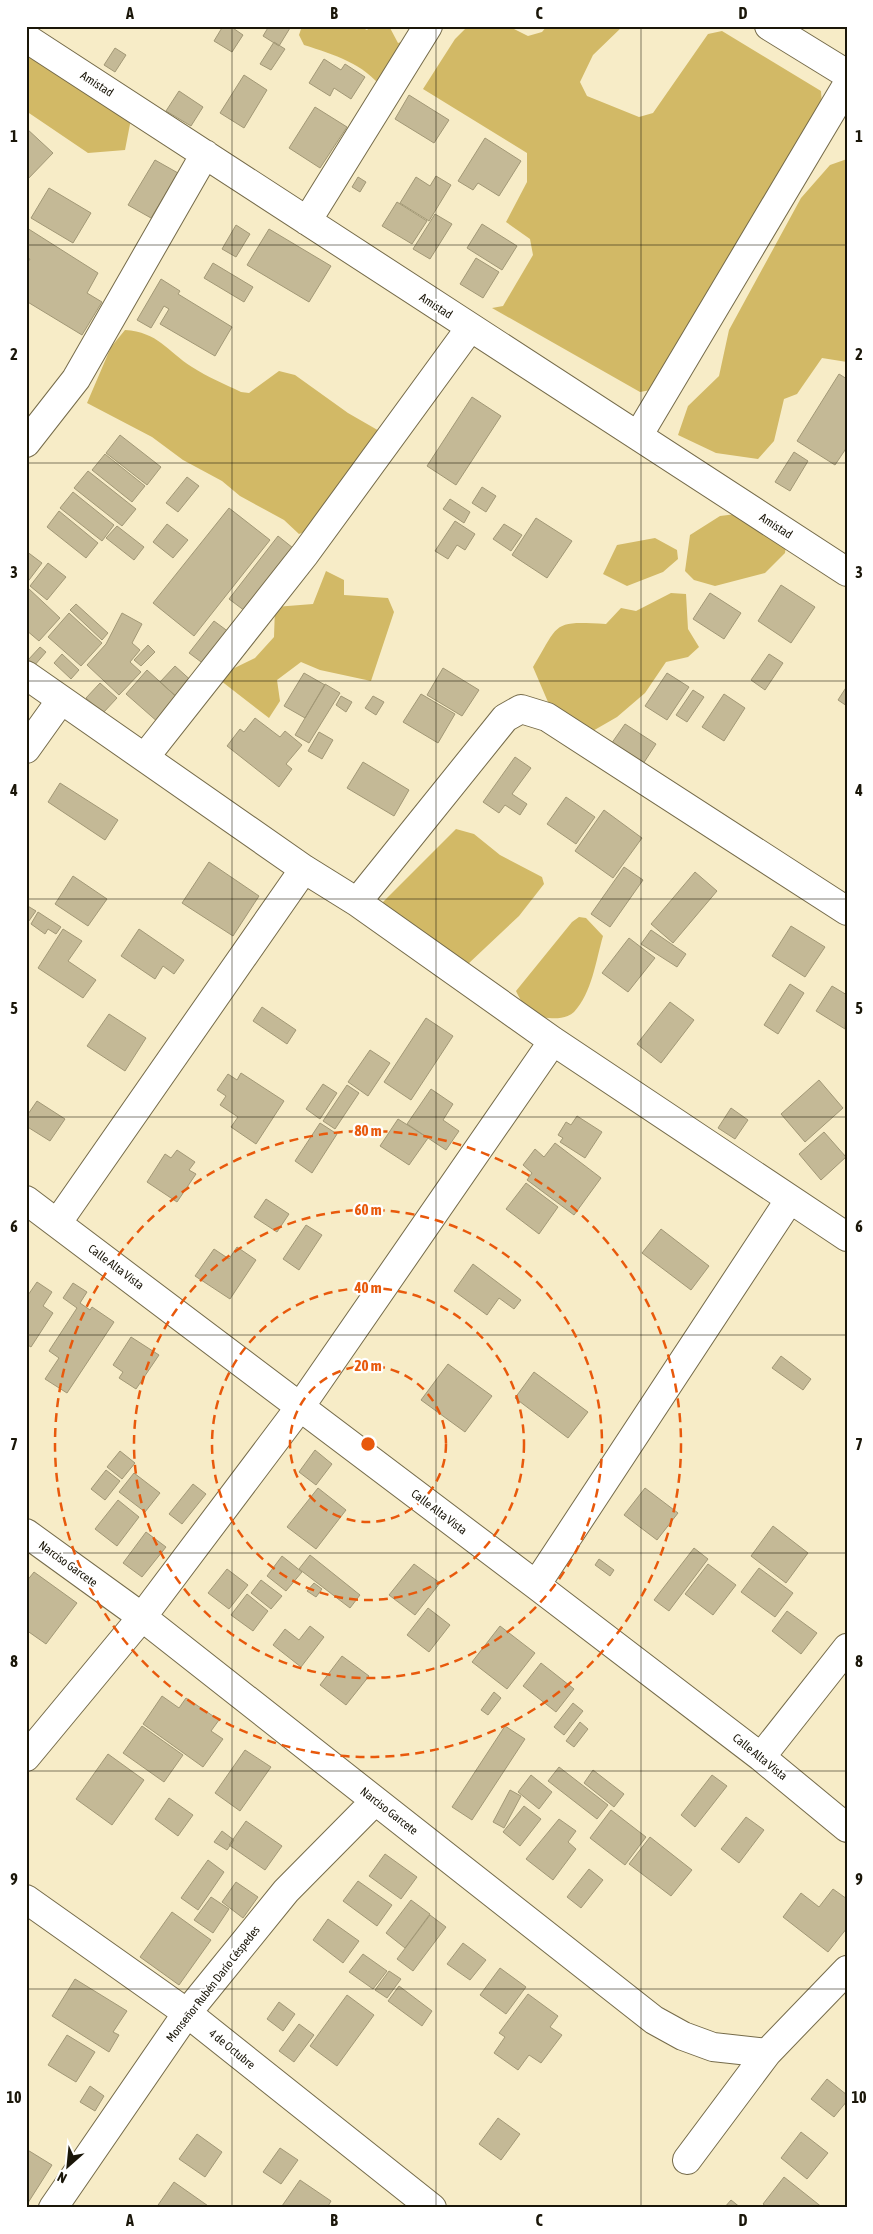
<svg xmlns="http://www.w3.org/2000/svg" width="873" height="2234" font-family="'Asap Condensed',sans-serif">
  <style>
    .green { fill: #d2b966 }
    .building { fill: #c4b996; stroke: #a29876 }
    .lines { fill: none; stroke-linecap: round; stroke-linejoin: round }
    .minor-casing { stroke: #756b4a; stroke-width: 30 }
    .minor { stroke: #fff; stroke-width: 28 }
    .grid { fill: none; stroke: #1a1609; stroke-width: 1; stroke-opacity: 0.55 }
    .ring { fill: none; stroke: #e8590c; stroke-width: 2.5; stroke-dasharray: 9 6 }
    .labels { text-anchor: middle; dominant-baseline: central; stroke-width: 4.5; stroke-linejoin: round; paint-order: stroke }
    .street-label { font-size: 12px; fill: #1a1609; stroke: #fff }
    .centre { fill: #e8590c; stroke: #fff; stroke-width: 2.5 }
    .ring-label { font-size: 15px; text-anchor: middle; font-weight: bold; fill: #e8590c; stroke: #fff; stroke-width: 4.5; stroke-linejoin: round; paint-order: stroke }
    .neatline { fill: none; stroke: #1a1609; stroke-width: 2 }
    .grid-label { font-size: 16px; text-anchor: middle; font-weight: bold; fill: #1a1609 }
  </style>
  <rect width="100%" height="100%" fill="#f7ecc7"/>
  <path class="green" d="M302,26H359L367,30L371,26H389L398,43L417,36L384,90C363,63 335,55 304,45L299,35Z
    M468,26H508L528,36L542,32L547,26H623L593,55L580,82L587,96L639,117L653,113L708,34L722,31L821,91L822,105L656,389L640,392L492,308L503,306L533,255L530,239L506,222L527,182V153L423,89L455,39Z
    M26,50L131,119L125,150L88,153L26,111Z
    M847,159V362L822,358L797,394L784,399L774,441L758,459L716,453L678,435L688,406L719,376L729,330L801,198L830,165Z
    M125,330C158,332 167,351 192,367C207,377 225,384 241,392L249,393L279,371L295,375L348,413L381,432L309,530L299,534L284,520L240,496L222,481L183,460L152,437L87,403L111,347Z
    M736,514L786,545L785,553L765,573L715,586L694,580L685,571L690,535L720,516Z
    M655,538L677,550L678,559L663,572L627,586L603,574L617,545Z
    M326,571L344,580V595L388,598L394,612L371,681L320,670L301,662L277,680L280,701L269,718L216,677L255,658L274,637L275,607L313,604Z
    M671,593L686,594L688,629L699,647L688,657L666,662L645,693L617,717L591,732L583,731L548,702L533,667C560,622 552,621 606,624L621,608L636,611Z
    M456,829L474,834L500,855L542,877L544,884L519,916L468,964L384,908L383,902Z
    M579,917L586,918L603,936C596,960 592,993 574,1012C568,1018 557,1019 549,1018C529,1017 524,1007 516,991L572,922Z"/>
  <path class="building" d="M223,26H230L243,35L232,52L214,41Z
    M269,26L290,28L279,46L263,36Z
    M274,42L285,49L271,70L260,64Z
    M115,48L126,55L115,72L104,65Z
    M324,59L341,70L345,64L365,77L351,99L334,88L330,96L309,83Z
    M244,75L267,90L244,128L220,113Z
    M179,91L203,107L191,126L166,111Z
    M409,95L449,120L434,143L395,119Z
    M315,107L347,127L320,168L289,148Z
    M26,128L53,153L26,181Z
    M485,138L521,161L499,196L478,183L473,190L458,181Z
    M155,160L178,173L151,218L128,205Z
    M436,176L451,185L429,221L400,203L416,177L430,186Z
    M358,177L366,182L360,192L352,187Z
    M49,188L91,213L73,243L31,218Z
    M397,202L427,221L412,244L382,226Z
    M435,214L452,224L430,259L413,249Z
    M482,224L517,246L502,270L467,248Z
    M236,225L250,234L236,257L222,249Z
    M27,228L98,273L87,293L102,302L82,335L26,301V265L30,259L26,257Z
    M269,229L331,266L309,302L247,265Z
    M476,258L499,272L483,298L460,284Z
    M213,263L253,287L244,302L204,278Z
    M161,279L180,291L178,294L232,327L215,356L160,324L169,309L164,306L151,328L137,320Z
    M839,374L847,379V447L835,465L797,441Z
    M472,397L501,416L456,485L427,466Z
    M120,435L161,467L147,485L106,453Z
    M794,452L808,461L790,491L775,482Z
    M105,454L145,486L132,502L92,470Z
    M88,471L136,509L122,526L74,488Z
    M187,477L199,486L178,512L166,503Z
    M482,487L496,496L486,512L472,503Z
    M73,492L114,525L102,541L60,508Z
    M450,499L470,512L464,523L443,509Z
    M229,508L270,540L194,636L153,603Z
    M59,511L98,543L86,558L47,527Z
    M536,518L572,541L547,578L512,555Z
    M455,521L475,534L465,550L457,545L448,559L435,551Z
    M167,524L188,540L173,558L153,542Z
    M504,524L522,535L511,551L493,539Z
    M117,526L144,547L134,560L106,538Z
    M278,536L298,552L249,614L229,599Z
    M26,551L42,563L26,584Z
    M48,563L66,577L47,600L30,586Z
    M781,585L815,607L791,643L758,621Z
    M28,588L60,618L39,641L26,630Z
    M710,593L741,613L724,639L693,619Z
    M76,604L108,633L102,640L70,610Z
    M69,613L102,643L81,666L48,637Z
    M122,613L142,624L132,643L140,650L130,662L141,672L119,695L87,665L106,644Z
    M214,621L233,635L208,667L189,653Z
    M148,645L155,652L141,666L134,660Z
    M40,647L46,652L34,666L28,660Z
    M62,654L79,670L71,679L54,663Z
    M769,654L783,663L765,690L751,680Z
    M175,666L195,684L180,700L160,682Z
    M443,668L479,690L462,716L427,695Z
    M147,670L180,700L159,723L126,694Z
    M304,673L325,685L305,718L284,706Z
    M667,673L689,687L667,720L645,706Z
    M100,683L117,698L103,713L86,698Z
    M325,684L340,693L309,743L295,735Z
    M847,686V706L838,700Z
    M693,690L704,697L687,722L676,715Z
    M421,694L455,714L438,743L403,722Z
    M724,694L745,708L724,741L702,727Z
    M341,696L352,702L346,712L336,705Z
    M373,696L384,702L376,715L365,708Z
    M255,718L280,737L285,731L302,745L286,764L292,769L279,787L227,746L240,729L244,732Z
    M625,724L656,744L641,767L609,747Z
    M319,732L333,740L322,759L308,751Z
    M515,757L531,768L512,794L527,804L520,815L505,805L499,813L483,802Z
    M363,762L409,790L394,816L347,788Z
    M60,783L118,820L105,840L48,802Z
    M566,797L595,817L576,844L547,824Z
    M604,810L642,838L613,878L575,851Z
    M209,862L259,896L233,936L182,903Z
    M624,867L643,880L610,927L591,914Z
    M695,872L717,891L673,943L651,924Z
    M73,876L107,899L88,926L55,904Z
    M26,905L36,911L26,925Z
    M38,912L61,927L56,934L48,929L45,934L31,924Z
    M791,926L825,947L805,977L772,956Z
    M63,929L82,941L68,961L96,980L83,998L38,968Z
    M139,929L184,960L174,974L163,966L155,979L121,956Z
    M651,930L686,954L677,967L641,944Z
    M629,938L655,958L628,992L602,973Z
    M790,984L804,993L778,1034L764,1025Z
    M832,986L847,995L845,1029L816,1011Z
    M670,1002L694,1020L661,1063L637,1044Z
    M262,1007L296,1030L287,1044L253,1021Z
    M109,1014L146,1038L125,1071L87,1046Z
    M426,1018L453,1036L411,1100L384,1082Z
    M370,1050L390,1063L368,1096L348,1082Z
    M241,1073L284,1101L256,1144L231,1127L238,1117L220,1105L226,1096L217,1090L228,1074L237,1080Z
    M819,1080L843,1108L805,1142L781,1114Z
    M323,1084L337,1093L320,1119L306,1109Z
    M347,1085L359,1093L335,1129L323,1121Z
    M431,1089L453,1104L443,1120L459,1131L446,1150L407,1124Z
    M37,1101L65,1119L50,1141L26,1126V1117Z
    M731,1108L748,1120L735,1139L718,1128Z
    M577,1116L602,1132L585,1158L560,1142L563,1138L558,1135L566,1122L571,1125Z
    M398,1119L428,1138L409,1165L380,1146Z
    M320,1123L337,1134L312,1173L295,1161Z
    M824,1132L846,1157L821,1180L799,1154Z
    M555,1143L601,1178L574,1215L527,1180L532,1173L523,1165L535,1149L544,1157Z
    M177,1150L195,1162L189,1170L196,1174L177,1202L147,1182L165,1154L171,1158Z
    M526,1183L558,1207L539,1234L506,1209Z
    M266,1199L289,1214L277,1232L254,1217Z
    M306,1225L322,1235L299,1270L283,1259Z
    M661,1229L709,1266L691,1290L642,1253Z
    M237,1247L256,1260L230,1299L195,1276L214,1249L229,1259Z
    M473,1264L521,1300L514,1309L499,1298L487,1315L454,1291Z
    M37,1282L52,1292L43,1306L53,1313L31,1347L26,1344V1298Z
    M73,1283L87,1292L80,1303L90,1310L92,1307L114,1322L67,1393L45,1379L59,1358L49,1351L77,1308L63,1298Z
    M131,1337L159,1355L136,1389L119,1378L123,1372L113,1365Z
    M781,1356L811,1379L803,1390L772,1368Z
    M448,1364L492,1396L465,1432L421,1400Z
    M534,1372L588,1412L568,1438L515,1398Z
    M315,1450L332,1464L316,1485L299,1472Z
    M120,1451L135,1463L122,1479L107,1467Z
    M106,1470L120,1481L105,1500L91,1489Z
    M134,1473L160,1493L145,1512L119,1492Z
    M193,1484L206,1494L182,1524L169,1514Z
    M318,1488L346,1510L316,1549L287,1527Z
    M645,1488L678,1513L657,1540L624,1515Z
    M118,1500L139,1517L117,1546L95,1529Z
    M773,1526L808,1553L786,1583L751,1556Z
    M146,1532L166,1547L142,1577L123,1563Z
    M694,1548L708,1559L669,1611L654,1600Z
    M310,1555L360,1595L350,1608L299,1569Z
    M282,1556L302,1572L286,1591L267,1576Z
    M599,1559L614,1570L610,1576L595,1565Z
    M414,1564L440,1583L415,1615L389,1595Z
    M708,1564L736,1585L713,1615L685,1594Z
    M759,1568L793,1593L775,1617L741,1592Z
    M227,1569L248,1585L229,1609L208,1593Z
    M34,1572L77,1603L46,1644L26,1630V1582Z
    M261,1580L282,1596L271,1609L251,1593Z
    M314,1583L322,1589L316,1597L307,1591Z
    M247,1594L268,1611L253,1631L231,1615Z
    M428,1608L450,1625L429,1652L407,1635Z
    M787,1611L817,1633L801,1654L772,1631Z
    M310,1626L324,1637L301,1667L273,1645L285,1629L299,1640Z
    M500,1626L535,1653L507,1689L472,1662Z
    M342,1656L369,1676L346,1705L320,1685Z
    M541,1663L574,1689L556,1712L523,1686Z
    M494,1692L501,1698L488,1715L481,1710Z
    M162,1696L179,1708L186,1698L219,1720L211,1731L223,1739L203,1767L143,1724Z
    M573,1703L583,1711L564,1735L554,1727Z
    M580,1722L588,1729L574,1747L566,1741Z
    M142,1726L183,1755L164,1782L123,1753Z
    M505,1726L525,1739L472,1820L452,1807Z
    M245,1750L271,1767L240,1811L215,1793Z
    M108,1754L144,1780L112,1825L76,1799Z
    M559,1767L608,1805L597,1819L548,1781Z
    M593,1770L624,1794L614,1807L584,1783Z
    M531,1775L552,1792L539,1809L518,1792Z
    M712,1775L727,1786L695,1827L681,1815Z
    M510,1790L521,1796L504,1828L493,1822Z
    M169,1798L193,1815L178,1836L155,1819Z
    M524,1806L541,1819L520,1846L503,1832Z
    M611,1810L646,1837L625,1865L590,1838Z
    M746,1817L764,1830L739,1863L721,1849Z
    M559,1819L576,1831L568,1842L576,1849L553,1880L526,1859Z
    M246,1821L282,1846L265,1870L229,1845Z
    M222,1831L234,1840L227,1850L214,1842Z
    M650,1837L692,1870L671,1896L629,1864Z
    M385,1854L417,1877L401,1899L369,1876Z
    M208,1860L224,1872L198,1910L181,1898Z
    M589,1869L603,1880L581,1908L567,1897Z
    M358,1881L392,1905L377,1926L343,1901Z
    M236,1882L258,1897L243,1918L222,1902Z
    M833,1889L847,1899V1928L828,1952L783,1917L801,1893L819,1907Z
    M211,1897L229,1909L213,1933L194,1920Z
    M411,1900L430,1914L405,1948L386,1933Z
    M172,1912L211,1940L179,1985L140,1957Z
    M430,1915L446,1927L413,1971L397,1959Z
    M328,1919L359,1941L343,1963L313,1940Z
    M463,1943L486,1960L470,1980L447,1964Z
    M363,1954L387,1971L373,1989L349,1972Z
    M500,1968L526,1987L506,2014L480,1995Z
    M389,1971L401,1979L387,1998L375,1990Z
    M75,1979L127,2011L113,2032L119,2035L109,2052L52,2016Z
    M399,1986L432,2011L422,2026L388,2001Z
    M528,1994L558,2016L550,2027L562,2035L541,2063L529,2055L518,2070L494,2053L505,2037L499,2033Z
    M347,1995L374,2015L337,2066L310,2046Z
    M279,2002L295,2014L283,2031L267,2019Z
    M299,2024L314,2035L294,2062L279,2051Z
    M67,2035L95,2052L76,2082L48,2065Z
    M827,2079L847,2095V2101L834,2117L811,2099Z
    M90,2086L104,2096L95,2111L80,2102Z
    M498,2118L520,2134L501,2160L479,2144Z
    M801,2132L828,2153L807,2179L781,2158Z
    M197,2134L222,2152L205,2177L179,2159Z
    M280,2148L298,2160L281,2184L263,2172Z
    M26,2149L52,2165L26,2206Z
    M784,2177L823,2208H768L763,2204Z
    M300,2180L331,2201L327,2208H285L282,2206Z
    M174,2182L211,2208H156Z
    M731,2200L741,2208H724Z"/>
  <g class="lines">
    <g class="minor-casing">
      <path id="minor" d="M769,26L847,74
        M26,38L847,572
        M307,221L428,26
        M638,436L847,85
        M26,443L76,379L205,154
        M26,675L304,869L357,902L553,1041L847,1237
        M26,749L61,700
        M145,757L305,554L470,328
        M357,902L505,718L521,709L547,717L847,911
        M26,1200L536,1585L761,1757L847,1828
        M58,1222L304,869
        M26,1533L142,1617L654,2020L683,2036L713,2047L767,2053
        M536,1585L790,1199
        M26,1757L142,1617L300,1407L553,1041
        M761,1757L847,1648
        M26,1899L187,2013L432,2208
        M687,2160L767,2053L847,1970
        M53,2208L187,2013L286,1891L375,1801"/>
    </g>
    <use href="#minor" class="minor"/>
  </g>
  <path class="grid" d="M232,26V2208M436,26V2208M641,26V2208M26,245H847M26,463H847M26,681H847M26,899H847M26,1117H847M26,1335H847M26,1553H847M26,1771H847M26,1989H847"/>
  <g class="ring">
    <circle cx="368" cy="1444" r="78"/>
    <circle cx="368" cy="1444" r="156"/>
    <circle cx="368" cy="1444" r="234"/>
    <circle cx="368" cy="1444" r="313"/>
  </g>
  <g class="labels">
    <g class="street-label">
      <text transform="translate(97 84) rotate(33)">Amistad</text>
      <text transform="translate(436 306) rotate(33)">Amistad</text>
      <text transform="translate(776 526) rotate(33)">Amistad</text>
      <text transform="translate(116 1267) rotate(37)">Calle Alta Vista</text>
      <text transform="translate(439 1512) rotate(37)">Calle Alta Vista</text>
      <text transform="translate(68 1564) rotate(36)">Narciso Garcete</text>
      <text transform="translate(760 1757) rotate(39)">Calle Alta Vista</text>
      <text transform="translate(389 1811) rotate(38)">Narciso Garcete</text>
      <text transform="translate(213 1984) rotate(-52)">Monseñor Rubén Darío Céspedes</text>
      <text transform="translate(232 2049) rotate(39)">4 de Octubre</text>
    </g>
  </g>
  <circle cx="368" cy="1444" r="8" class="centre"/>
  <g class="ring-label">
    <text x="368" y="1136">80 m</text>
    <text x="368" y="1215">60 m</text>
    <text x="368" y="1293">40 m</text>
    <text x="368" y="1371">20 m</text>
  </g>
  <rect width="873" height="2234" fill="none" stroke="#ffffff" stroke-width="55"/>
  <g transform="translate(68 2166) rotate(207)" stroke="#ffffff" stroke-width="4" paint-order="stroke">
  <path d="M0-4L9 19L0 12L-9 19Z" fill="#1a1609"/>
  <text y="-8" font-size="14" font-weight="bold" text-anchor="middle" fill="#1a1609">N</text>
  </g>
  <rect x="28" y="28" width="818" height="2178" class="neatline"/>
  <g class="grid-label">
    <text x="130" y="19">A</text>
    <text x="334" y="19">B</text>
    <text x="539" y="19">C</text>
    <text x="743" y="19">D</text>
    <text x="14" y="142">1</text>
    <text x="859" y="142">1</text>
    <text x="14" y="360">2</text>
    <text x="859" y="360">2</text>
    <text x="14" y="578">3</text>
    <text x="859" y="578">3</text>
    <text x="14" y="796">4</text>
    <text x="859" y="796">4</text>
    <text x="14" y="1014">5</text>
    <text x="859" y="1014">5</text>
    <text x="14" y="1232">6</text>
    <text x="859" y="1232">6</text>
    <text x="14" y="1450">7</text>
    <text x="859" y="1450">7</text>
    <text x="14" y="1667">8</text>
    <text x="859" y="1667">8</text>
    <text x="14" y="1885">9</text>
    <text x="859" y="1885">9</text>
    <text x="14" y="2103">10</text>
    <text x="859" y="2103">10</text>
    <text x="130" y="2226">A</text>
    <text x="334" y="2226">B</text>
    <text x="539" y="2226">C</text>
    <text x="743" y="2226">D</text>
  </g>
</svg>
